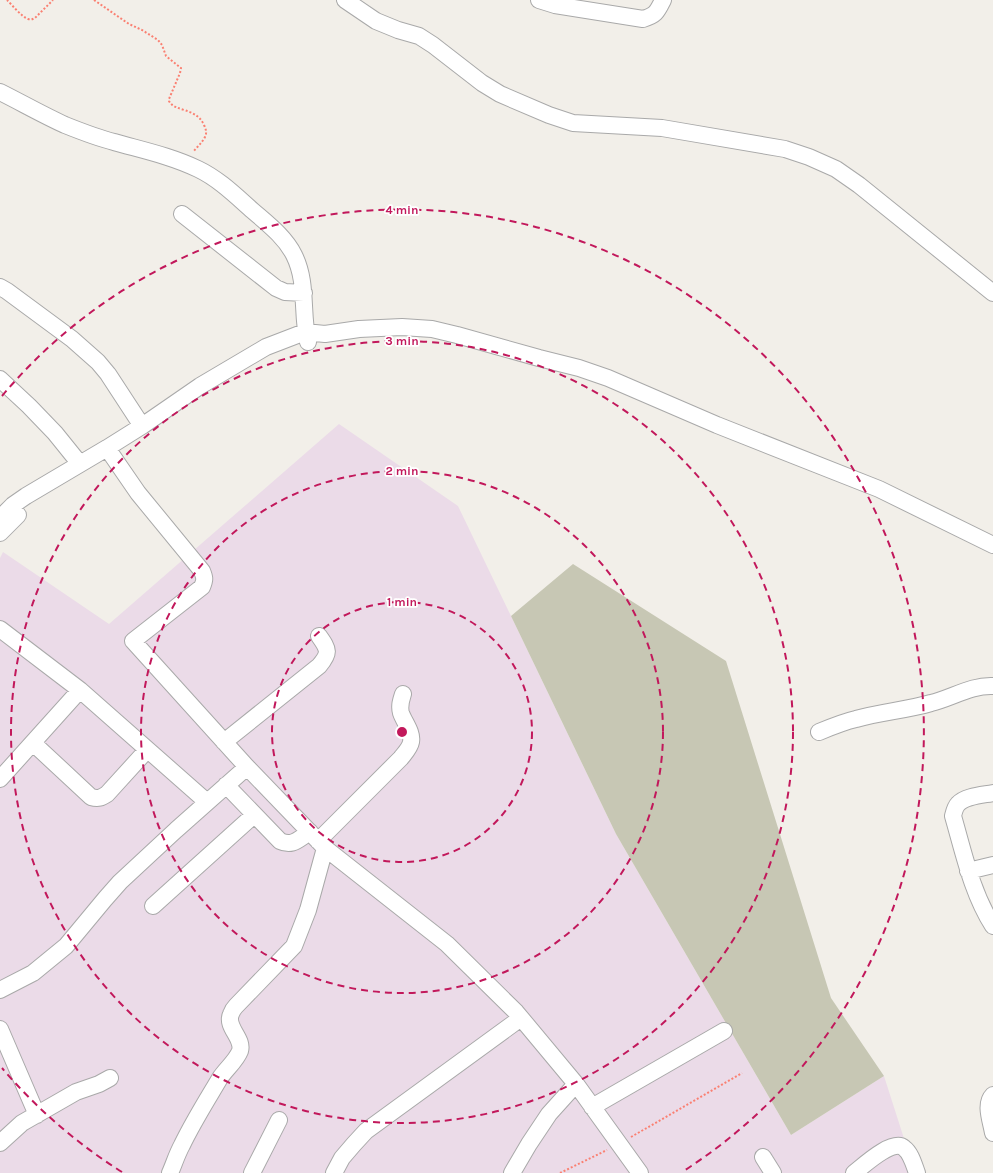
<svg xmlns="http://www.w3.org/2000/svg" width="993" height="1173" font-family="Karla,sans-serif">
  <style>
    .industrial { fill: #ebdbe8 }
    .construction { fill: #c7c7b4 }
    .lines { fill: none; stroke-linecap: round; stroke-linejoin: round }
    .minor-casing { stroke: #a9a9a9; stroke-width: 18 }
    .path { stroke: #fa8072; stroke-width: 2; stroke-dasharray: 2 2; stroke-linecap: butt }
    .minor { stroke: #fff; stroke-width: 16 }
    .ring { fill: none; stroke: #c2185b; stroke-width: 2; stroke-dasharray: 7 5 }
    .centre { fill: #c2185b; stroke: #fff; stroke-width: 2 }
    .ring-label { font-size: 12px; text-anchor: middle; font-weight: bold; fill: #c2185b; stroke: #fff; stroke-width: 3.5; stroke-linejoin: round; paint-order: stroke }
  </style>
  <rect width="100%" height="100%" fill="#f2efe9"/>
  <path class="industrial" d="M339,424L458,506L616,834L791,1135L884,1076L915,1173H0V558L3,552L109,624Z"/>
  <path class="construction" d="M573,564L726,661L831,998L884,1076L791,1135L616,834L511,616Z"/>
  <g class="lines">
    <g class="minor-casing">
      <path id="minor" d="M345,0L376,21L398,30L419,36L433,45L482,83L500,94L549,115L573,123L662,128L785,149L809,157L836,169L859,185L993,293
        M539,0L555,5L643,19C656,15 657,12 663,0
        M0,92C22,103 43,115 65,125C80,131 98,138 114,142C142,150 171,156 198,169C219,179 236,196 253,211C268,224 285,237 294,255C308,283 301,313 308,342
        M182,214L276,288L285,292L304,293
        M0,287L7,291L72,339L98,362L108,374L142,426
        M0,379L29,406L55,433L80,464
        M107,448L138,493L202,571C205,578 205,580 202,587L133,641L247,767L325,848
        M0,518L13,505L26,496L107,448L142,426L200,386L266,347L305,332L325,334L359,329L402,327L432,329L457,335L539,358L579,368L608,378L717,425L879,489L993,545
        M0,533L18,515
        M0,629L80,690L207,802
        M819,732C831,727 843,722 856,719C881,712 907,710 931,703C952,698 971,685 993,686
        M224,742L319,666C330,653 329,650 319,636
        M33,743L91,797C98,799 101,798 107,794L147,750
        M0,779L80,690
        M226,785L280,841C293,847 298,839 310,832
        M993,793C983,795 965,796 958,804C955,807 954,812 953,816C964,854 972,893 993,926
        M318,841L401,758C404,754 410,748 411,742C413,732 404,722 401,713C399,706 401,700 403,694
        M968,871L993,865
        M153,906L254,815
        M0,990L33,973L66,946L105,899L120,882L176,830L247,767
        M0,1029L37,1115
        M993,1095C984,1104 991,1121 993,1133
        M592,1107L724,1031
        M0,1143L22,1123L76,1092L99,1084L110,1078
        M763,1157L773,1173
        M170,1173C174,1164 177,1154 182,1145C193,1122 207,1100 220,1078C226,1069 236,1061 240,1051C244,1038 225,1027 231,1014C232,1011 234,1008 236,1006L294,946L308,910L325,848L447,944L516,1012L576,1084
        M252,1173L279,1120
        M334,1173L342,1158L354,1144L366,1131L521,1018
        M512,1173L529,1144L549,1114L576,1084L640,1173
        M854,1173C863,1166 893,1138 904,1148C911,1153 914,1165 917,1173"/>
    </g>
    <path class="path" d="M7,0C12,5 22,17 28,19C31,20 33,19 35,18L53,0
      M94,0L129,24L142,30L158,40L162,45L166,56L181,68L180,73L169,99V101C174,112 196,107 204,125C206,129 207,133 205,137C202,143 197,147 193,152
      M631,1137L742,1073
      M560,1173L607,1150"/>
    <use href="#minor" class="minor"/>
  </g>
  <g class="ring">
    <circle cx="402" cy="732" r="130"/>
    <circle cx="402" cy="732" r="261"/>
    <circle cx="402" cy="732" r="391"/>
    <path d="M122 1172A522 522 0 0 1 2 1068M2 396A522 522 0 1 1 682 1172"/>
  </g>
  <circle cx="402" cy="732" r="6" class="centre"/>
  <g class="ring-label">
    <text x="402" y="214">4 min</text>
    <text x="402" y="345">3 min</text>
    <text x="402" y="475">2 min</text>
    <text x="402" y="606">1 min</text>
  </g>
</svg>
